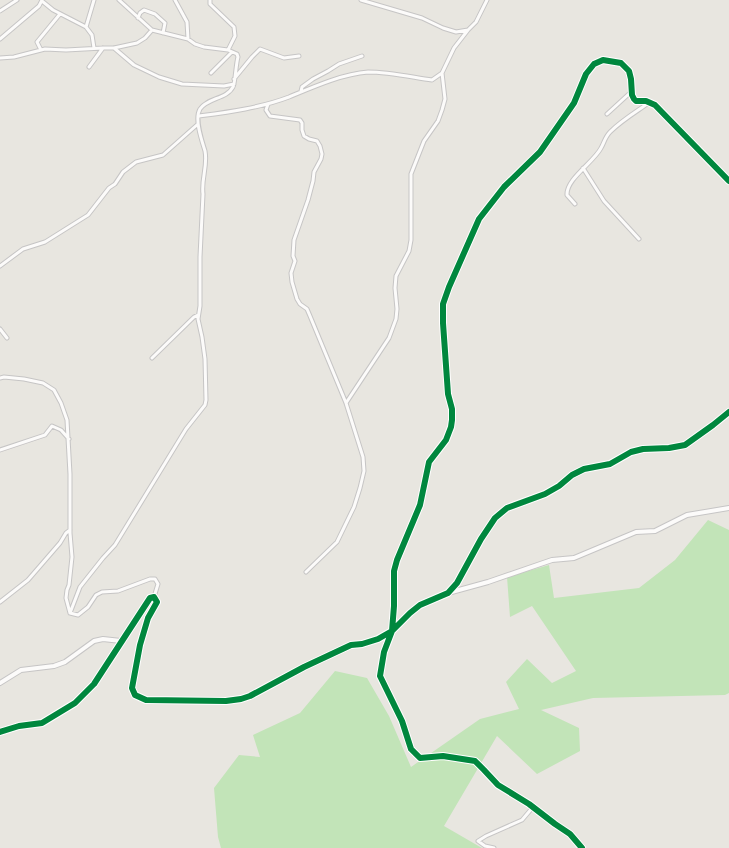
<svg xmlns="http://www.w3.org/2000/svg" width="729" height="848" font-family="'Fira Sans Condensed',sans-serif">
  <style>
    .green { fill: #c2e4b8 }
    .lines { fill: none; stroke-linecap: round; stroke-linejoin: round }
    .minor-casing { stroke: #c6c5c5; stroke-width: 5 }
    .tertiary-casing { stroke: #c6c5c5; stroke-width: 6 }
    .minor { stroke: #fcfbfa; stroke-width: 3 }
    .tertiary { stroke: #fcfbfa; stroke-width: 4 }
    .cycleway-casing { stroke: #fff; stroke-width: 8 }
    .cycleway { stroke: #00873e; stroke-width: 6 }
  </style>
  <rect width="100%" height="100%" fill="#e8e6e0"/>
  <path class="green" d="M708,520L729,530V693L725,695L593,698L541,710L579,728L580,751L537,774L497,736L444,826L482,848H221L218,837L214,788L239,755L260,757L253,735L300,713L335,671L367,678L389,716L411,767L480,719L519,709L506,682L527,659L552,683L576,671L532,606L510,617L507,577L549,565L554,598L639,588L675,560Z"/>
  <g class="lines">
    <g class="minor-casing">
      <path id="minor" d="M119,0L152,30L188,39L195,44L204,47L228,50L237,54L238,57C236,63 235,85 233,87C227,99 207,98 200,109C194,119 202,141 205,151C208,166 201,179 203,194L200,257V306L198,319L202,337L205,359L206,400L205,405L186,429L115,545L103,558L80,587L70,613L78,615L88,607L96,595L102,592L118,591L150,579H155L158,584L154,597
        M175,0L187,22L188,39
        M210,0V4L234,27L235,36L228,50
        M361,0L422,18L443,28L456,32L468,30L476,22L487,0
        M42,1L53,10L86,27L92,35L94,48
        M0,11L17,0
        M138,18L140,13L144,10L155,14L165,23L163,33
        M86,27L94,0
        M0,39L39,6L42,0
        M114,48L134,65L159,77L182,84L224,86L234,84
        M41,50L37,42L60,14
        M0,58L14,57L45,49L66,50L103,48H114L137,43L145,38L152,30
        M89,67L103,48
        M211,73L232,52
        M234,79L252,57L260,49L284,58L299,56
        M301,91L302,87L313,79L328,71L339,64L362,56
        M268,104L266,110L270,116L300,120L302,123V130L304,136L309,139L317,141L320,146L322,154L321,159L314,172L313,181L308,200L294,240L293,256L295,261L291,273L292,282L297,299L300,304L307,309L310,316L346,403L363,457L364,471L360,488L354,507L337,542L306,572
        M607,114L631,92
        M199,116C229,112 260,108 289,97C313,87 342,74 368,72C389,72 411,77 432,80L442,73L454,48L468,30
        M583,168L604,201L639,239
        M575,204L567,195C566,179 594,162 601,148C604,143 605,137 610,132C622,120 636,112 650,102
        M0,266L23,249L45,242L88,215L109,188L115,184L123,172L136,162L163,155L198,124
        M0,329L7,338
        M152,358L194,317L198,315
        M0,378L4,377L24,379L43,383L54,390L61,403L67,420L70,474V533L72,557L69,585L67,590L66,598L70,613
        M346,403L389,338L396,319L397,309L395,288L396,276L409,251L411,240V174L424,141L438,121L442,110L445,99L442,73
        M0,450L45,435L52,426L61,430L69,439
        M0,602L28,580L60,543L66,533L70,530
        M494,848L485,846L478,841L486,836L522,820L533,807
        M582,848L570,834L555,824L529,804L498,785L484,770L475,761L443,756L420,758L411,749L402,721L380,676L384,652L392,631L394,606V571L397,560L420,505L429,462L446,440L451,427L452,420V409L448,394L443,323V304L449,287L479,219L504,187L540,152L574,103L586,74L594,64L603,60L621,63L629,71L631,79L632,95L634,99L636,101H646L655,105L729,181"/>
    </g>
    <g class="tertiary-casing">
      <path id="tertiary" d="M448,593L488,582L552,560L574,558L636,532L655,531L687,515L729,508
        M0,683L21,670L54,666L65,662L94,641L103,639L121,641
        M0,732L19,726L42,723L75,703L94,684L150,598L154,597L157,602L148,618L140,645L132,688L135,695L146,700L226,701L241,699L250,696L304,667L351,645L362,644L378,639L392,631L410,613L420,605L448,593L457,583L481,539L495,518L507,508L545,494L559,486L572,475L584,469L610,464L631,452L643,449L669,448L685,445L713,425L729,412"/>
    </g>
    <use href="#minor" class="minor"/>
    <use href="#tertiary" class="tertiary"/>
    <g class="cycleway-casing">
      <path id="cycleway" d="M0,732L19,726L42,723L75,703L94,684L150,598L154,597L157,602L148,618L140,645L132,688L135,695L146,700L226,701L241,699L250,696L304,667L351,645L362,644L378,639L392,631L410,613L420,605L448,593L457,583L481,539L495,518L507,508L545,494L559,486L572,475L584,469L610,464L631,452L643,449L669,448L685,445L713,425L729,412
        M582,848L570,834L555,824L529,804L498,785L484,770L475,761L443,756L420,758L411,749L402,721L380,676L384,652L392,631L394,606V571L397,560L420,505L429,462L446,440L451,427L452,420V409L448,394L443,323V304L449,287L479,219L504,187L540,152L574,103L586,74L594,64L603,60L621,63L629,71L631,79L632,95L634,99L636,101H646L655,105L729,181"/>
    </g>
    <use href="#cycleway" class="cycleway"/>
  </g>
</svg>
